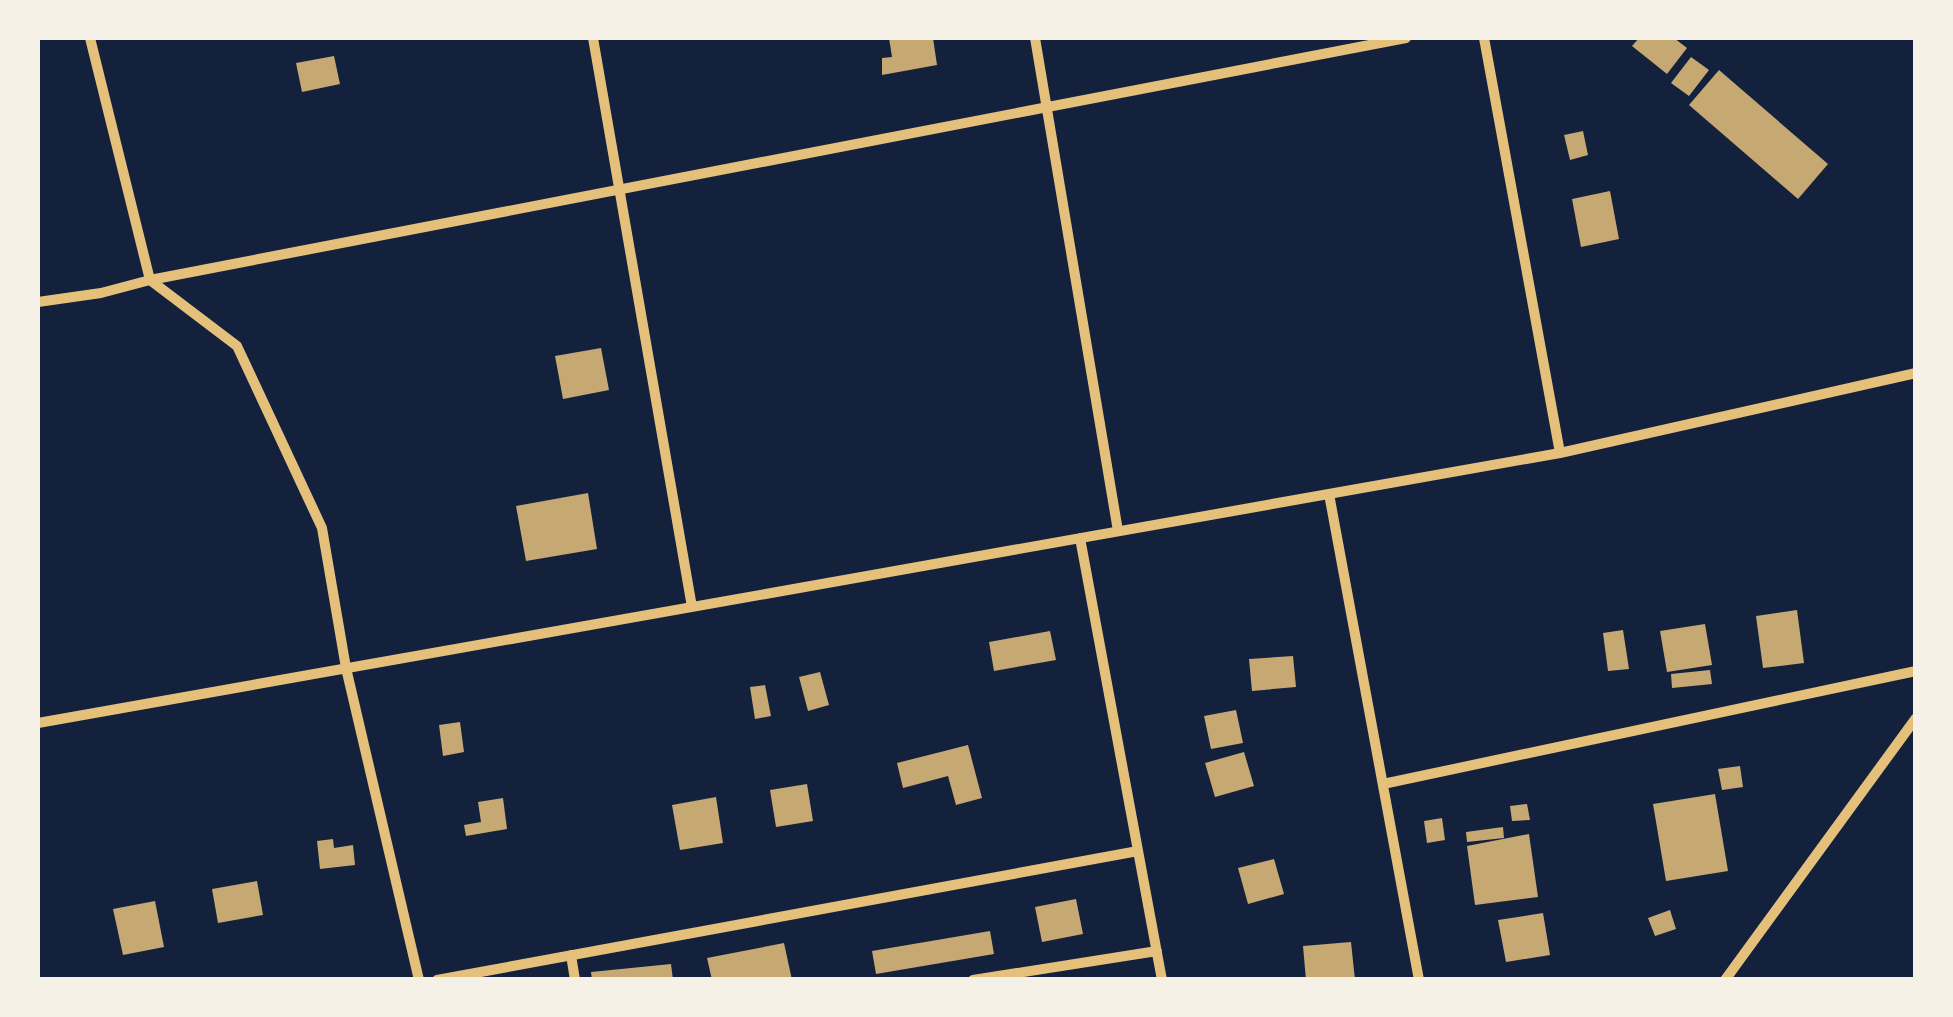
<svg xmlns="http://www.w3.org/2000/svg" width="1953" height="1017" font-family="'Fira Sans',sans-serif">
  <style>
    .building { fill: #c6a872 }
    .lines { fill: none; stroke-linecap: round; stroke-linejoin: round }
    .minor { stroke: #e5c07b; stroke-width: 10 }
  </style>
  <rect width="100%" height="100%" fill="#14213d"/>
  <path class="building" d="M889,38H933L937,65L882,75V58L892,57Z
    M1639,38H1674L1687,48L1667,74L1632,46Z
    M334,56L340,84L302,92L296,63Z
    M1691,57L1709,70L1689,96L1671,83Z
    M1719,70L1828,164L1798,199L1689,105Z
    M1583,131L1588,155L1570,160L1564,135Z
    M1610,191L1619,239L1581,247L1572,199Z
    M601,348L609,390L563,399L555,356Z
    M588,493L597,549L526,561L516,506Z
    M1797,610L1804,663L1763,668L1756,616Z
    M1705,624L1712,665L1667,672L1660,631Z
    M1623,630L1629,669L1608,671L1603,633Z
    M1050,631L1056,660L994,671L989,642Z
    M1293,656L1296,687L1252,691L1249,659Z
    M1710,670L1712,684L1672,688L1671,674Z
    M820,672L829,705L808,711L799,677Z
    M765,685L771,716L755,719L750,687Z
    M1236,710L1243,743L1211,749L1204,716Z
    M460,722L464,752L443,756L439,725Z
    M968,745L982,798L956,805L948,776L903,788L897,763Z
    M1244,752L1254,786L1215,797L1205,763Z
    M1740,766L1743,787L1722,790L1718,769Z
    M807,784L813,821L776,827L770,790Z
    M1715,794L1728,871L1666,881L1653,804Z
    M716,797L723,843L680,850L672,805Z
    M503,798L507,829L466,836L464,825L481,822L478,802Z
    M1527,804L1530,820L1512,821L1510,806Z
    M1442,818L1445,840L1427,843L1424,821Z
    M1503,827L1504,838L1467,842L1466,832Z
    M1529,834L1538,897L1475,905L1467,846Z
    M333,839L334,848L353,845L355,865L320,869L317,841Z
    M1274,859L1284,894L1248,904L1238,868Z
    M257,881L263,915L218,923L212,889Z
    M1076,899L1083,934L1042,942L1035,907Z
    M155,901L164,947L123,955L113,909Z
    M1670,910L1676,929L1655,936L1648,918Z
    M1543,913L1550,955L1506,962L1498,920Z
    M990,931L994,954L876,974L872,951Z
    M1351,942L1355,980H1306L1303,946Z
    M784,943L792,980H712L707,958Z
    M671,964L673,980H592L591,972Z"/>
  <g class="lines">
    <path class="minor" d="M90,38L150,280L237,346L322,528L346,668L419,980
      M593,38L692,607
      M1035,38L1118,531
      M1484,38L1560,453
      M38,302L101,293L150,280L1406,38
      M1329,494L1419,980
      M1080,538L1162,980
      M38,723L1560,453L1916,373
      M1383,784L1916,671
      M571,955L575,980
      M437,980L1138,851
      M973,980L1157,951
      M1725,980L1916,718"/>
  </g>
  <rect width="1953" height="1017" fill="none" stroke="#f6f1e7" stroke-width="80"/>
</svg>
